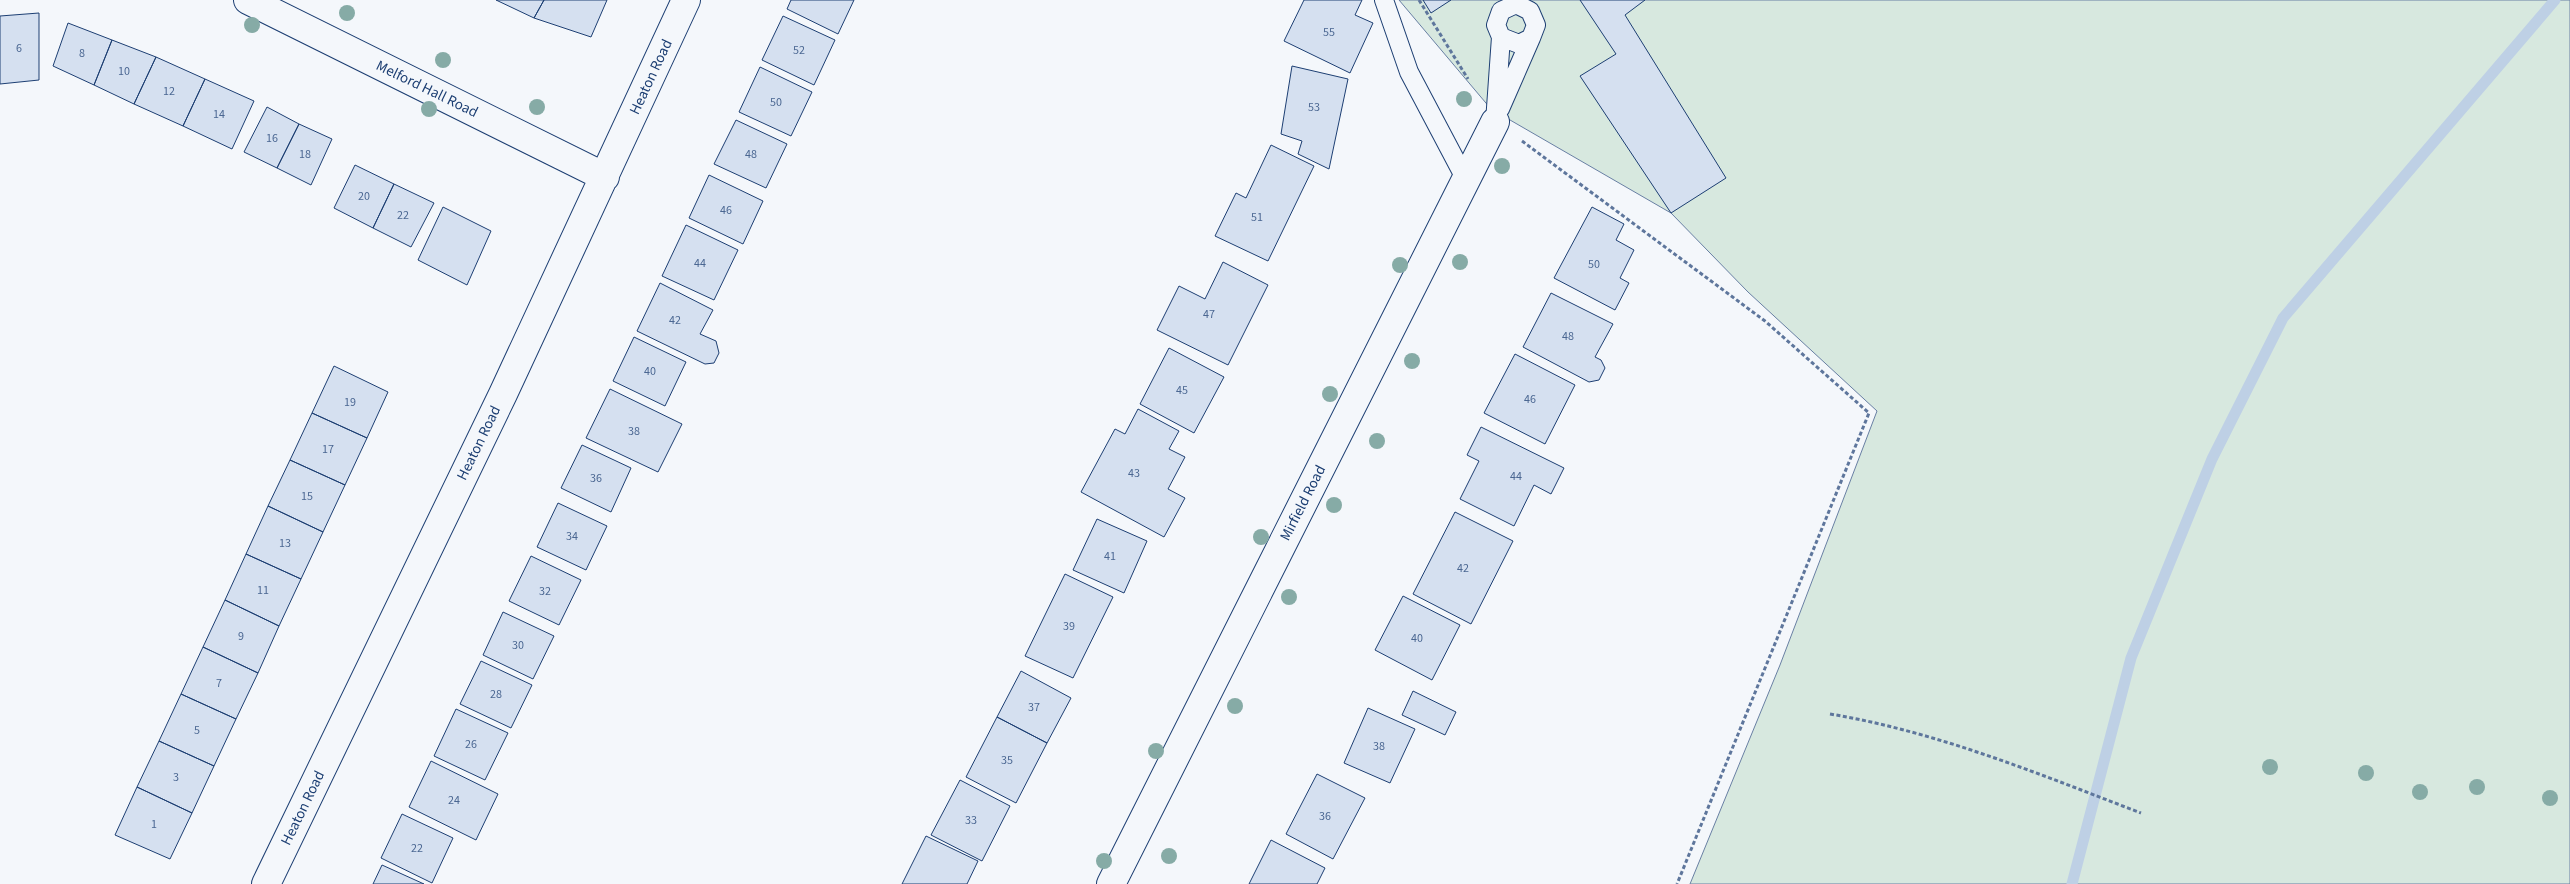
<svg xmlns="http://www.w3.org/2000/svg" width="2570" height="884" font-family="'Source Sans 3',sans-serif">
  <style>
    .green { fill: #d7e8df; stroke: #687fa3 }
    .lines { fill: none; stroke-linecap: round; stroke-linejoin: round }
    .stream { stroke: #bed0e5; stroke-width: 11 }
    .building { fill: #d5e0f0; stroke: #1d3f73 }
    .service-casing { stroke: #1d3f73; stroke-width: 20 }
    .minor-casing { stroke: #1d3f73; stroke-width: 30 }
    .path { stroke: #5e769c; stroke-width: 3; stroke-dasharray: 4 2.5; stroke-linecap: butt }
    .service { stroke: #f4f7fb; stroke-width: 18 }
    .minor { stroke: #f4f7fb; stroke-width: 28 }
    .tree { fill: #86aba6 }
    .labels { text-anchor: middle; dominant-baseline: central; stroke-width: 4; stroke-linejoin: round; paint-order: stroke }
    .number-label { font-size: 12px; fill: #4b6792 }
    .street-label { font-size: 15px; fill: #1d3f73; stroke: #f4f7fb }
  </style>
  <rect width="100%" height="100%" fill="#f4f7fb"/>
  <path class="green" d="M1399,0H2570V884H1690L1780,665L1877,411L1748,292L1671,213L1491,109Z"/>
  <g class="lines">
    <path class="stream" d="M2072,884L2131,658L2212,459L2283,318L2555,0"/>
  </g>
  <path class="building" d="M496,0H544L534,18Z
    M544,0H607L591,37L534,18Z
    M791,0H854L838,34L787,9Z
    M1304,0H1362L1355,15L1373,23L1350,73L1284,41Z
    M1423,0H1451L1431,13Z
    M1580,0H1645L1625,15L1726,178L1671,213L1580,76L1616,54Z
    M39,13V80L0,84V16Z
    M783,16L835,40L814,85L762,60Z
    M68,23L112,40L94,85L53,66Z
    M112,40L156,57L134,104L94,85Z
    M156,57L205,79L183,126L134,104Z
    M1292,66L1348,79L1329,169L1298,154L1302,141L1281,134Z
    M760,67L812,92L791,136L739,112Z
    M205,79L254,101L232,149L183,126Z
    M267,107L299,124L277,168L244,152Z
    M736,120L787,144L766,188L714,164Z
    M299,124L332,139L311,185L277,168Z
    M1271,145L1314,166L1268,261L1215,236L1236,193L1246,198Z
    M355,165L394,184L373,228L334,208Z
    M709,175L763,201L743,244L689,218Z
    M394,184L434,203L411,247L373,228Z
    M443,207L491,231L467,285L418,260Z
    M1592,207L1624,224L1616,240L1634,250L1620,278L1629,283L1615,310L1554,278Z
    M686,225L738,250L714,300L662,276Z
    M1223,262L1268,285L1228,365L1157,330L1179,286L1205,299Z
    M660,283L713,310L700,334L716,341L719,353L714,363L705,364L637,331Z
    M1551,293L1613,324L1595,357L1601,360L1605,368L1599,380L1589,382L1523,347Z
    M634,337L686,362L665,406L613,381Z
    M1169,348L1224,377L1194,433L1140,404Z
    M1515,354L1575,385L1545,444L1484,413Z
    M334,366L388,392L367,438L312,413Z
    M610,389L682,424L658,472L586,438Z
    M1138,409L1179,431L1169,449L1185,457L1168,489L1185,498L1164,537L1081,492L1115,429L1125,434Z
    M312,413L367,438L345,485L290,460Z
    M1481,427L1564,468L1551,494L1534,485L1514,526L1460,499L1479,461L1467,455Z
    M582,445L631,468L611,512L561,488Z
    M290,460L345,485L323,532L268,506Z
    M558,503L607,526L586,570L537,547Z
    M268,506L323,532L301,579L246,554Z
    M1455,512L1513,541L1471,624L1413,594Z
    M1097,519L1147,541L1124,593L1073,570Z
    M246,554L301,579L279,626L225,600Z
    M531,556L581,580L559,625L509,601Z
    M1065,574L1113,597L1073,678L1025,656Z
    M1403,596L1460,625L1432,680L1375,650Z
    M225,600L279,626L258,673L203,647Z
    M503,612L554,636L533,679L483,655Z
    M203,647L258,673L236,719L181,694Z
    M481,661L532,685L511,728L460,704Z
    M1021,671L1071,698L1047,743L997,717Z
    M1413,691L1456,712L1445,735L1402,715Z
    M181,694L236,719L214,766L159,741Z
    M1368,708L1415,729L1390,783L1344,763Z
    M456,709L508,733L485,780L434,756Z
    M997,717L1047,743L1016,803L966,777Z
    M159,741L214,766L192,813L137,787Z
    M431,761L498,794L476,840L409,807Z
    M1317,774L1365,798L1333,859L1286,834Z
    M960,780L1010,806L982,861L931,835Z
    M137,787L192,813L170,859L115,835Z
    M402,814L453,838L432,883L381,858Z
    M926,836L978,861L967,884H902Z
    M1271,840L1325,868L1317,884H1249Z
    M382,865L424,884H373Z"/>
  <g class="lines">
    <g class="service-casing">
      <path id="service" d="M1384,0L1409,72L1466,180
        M1500,109L1531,38
        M1495,122L1501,37L1496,25L1501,11L1516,4L1530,11L1536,25L1531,38L1519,44L1501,37"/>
    </g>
    <g class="minor-casing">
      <path id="minor" d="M248,0L605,177
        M266,884L503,394L686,0
        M1111,884L1495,122"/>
    </g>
    <path class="path" d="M1419,0L1468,79
      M1522,141L1765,321L1869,413L1677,884
      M1830,714C1938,732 2039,774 2141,813"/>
    <use href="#service" class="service"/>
    <use href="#minor" class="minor"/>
  </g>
  <g class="tree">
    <circle cx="347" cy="13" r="8"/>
    <circle cx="252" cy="25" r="8"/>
    <circle cx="443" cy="60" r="8"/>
    <circle cx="1464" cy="99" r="8"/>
    <circle cx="537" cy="107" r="8"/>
    <circle cx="429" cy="109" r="8"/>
    <circle cx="1502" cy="166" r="8"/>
    <circle cx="1460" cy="262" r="8"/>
    <circle cx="1400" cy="265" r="8"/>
    <circle cx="1412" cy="361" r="8"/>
    <circle cx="1330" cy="394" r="8"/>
    <circle cx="1377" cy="441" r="8"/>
    <circle cx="1334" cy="505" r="8"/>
    <circle cx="1261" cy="537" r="8"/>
    <circle cx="1289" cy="597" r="8"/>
    <circle cx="1235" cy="706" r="8"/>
    <circle cx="1156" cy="751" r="8"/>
    <circle cx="2270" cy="767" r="8"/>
    <circle cx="2366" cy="773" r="8"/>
    <circle cx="2477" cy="787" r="8"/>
    <circle cx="2420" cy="792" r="8"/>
    <circle cx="2550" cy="798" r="8"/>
    <circle cx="1169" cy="856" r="8"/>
    <circle cx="1104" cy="861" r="8"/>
  </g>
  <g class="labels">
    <g class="number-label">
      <text x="1329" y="32">55</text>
      <text x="19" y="48">6</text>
      <text x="799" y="50">52</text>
      <text x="82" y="53">8</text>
      <text x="124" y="71">10</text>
      <text x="169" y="91">12</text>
      <text x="776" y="102">50</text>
      <text x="1314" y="107">53</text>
      <text x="219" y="114">14</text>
      <text x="272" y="138">16</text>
      <text x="305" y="154">18</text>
      <text x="751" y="154">48</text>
      <text x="364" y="196">20</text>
      <text x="726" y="210">46</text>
      <text x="403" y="215">22</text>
      <text x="1257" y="217">51</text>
      <text x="700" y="263">44</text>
      <text x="1594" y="264">50</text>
      <text x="1209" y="314">47</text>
      <text x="675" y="320">42</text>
      <text x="1568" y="336">48</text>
      <text x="650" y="371">40</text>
      <text x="1182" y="390">45</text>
      <text x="1530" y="399">46</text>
      <text x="350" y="402">19</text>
      <text x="634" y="431">38</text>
      <text x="328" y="449">17</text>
      <text x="1134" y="473">43</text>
      <text x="1516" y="476">44</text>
      <text x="596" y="478">36</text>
      <text x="307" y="496">15</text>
      <text x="572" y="536">34</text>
      <text x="285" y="543">13</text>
      <text x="1110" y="556">41</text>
      <text x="1463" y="568">42</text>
      <text x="263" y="590">11</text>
      <text x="545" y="591">32</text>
      <text x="1069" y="626">39</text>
      <text x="241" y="636">9</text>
      <text x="1417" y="638">40</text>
      <text x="518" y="645">30</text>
      <text x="219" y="683">7</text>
      <text x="496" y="694">28</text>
      <text x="1034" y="707">37</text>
      <text x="197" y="730">5</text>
      <text x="471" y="744">26</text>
      <text x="1379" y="746">38</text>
      <text x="1007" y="760">35</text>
      <text x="176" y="777">3</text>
      <text x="454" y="800">24</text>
      <text x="1325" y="816">36</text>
      <text x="971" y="820">33</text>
      <text x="154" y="824">1</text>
      <text x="417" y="848">22</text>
    </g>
    <g class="street-label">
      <text transform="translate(651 77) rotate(-65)">Heaton Road</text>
      <text transform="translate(427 89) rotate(26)">Melford Hall Road</text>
      <text transform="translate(479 443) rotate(-64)">Heaton Road</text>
      <text transform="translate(1303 503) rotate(-63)">Mirfield Road</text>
      <text transform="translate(303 808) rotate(-64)">Heaton Road</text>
    </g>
  </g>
</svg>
